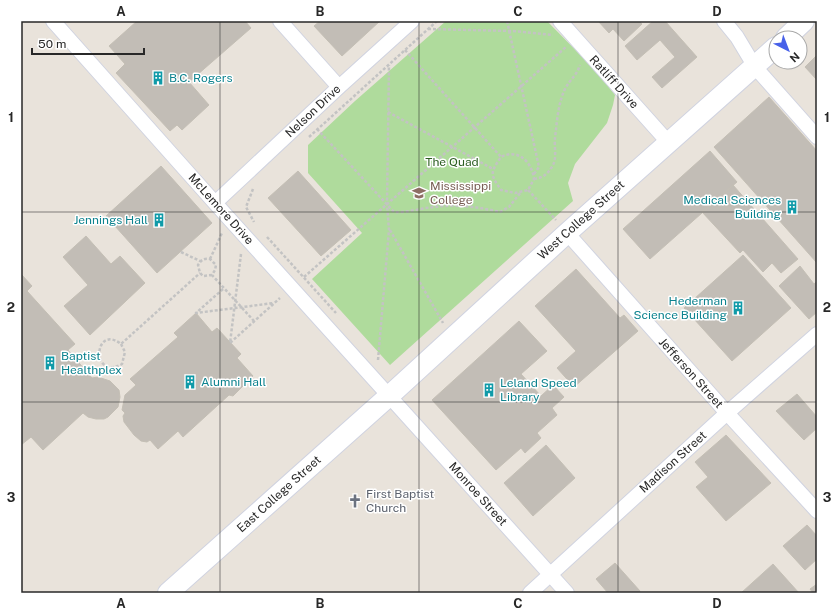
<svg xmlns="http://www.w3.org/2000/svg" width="838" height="614" font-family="'Public Sans',sans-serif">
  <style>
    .green { fill: #afdb9c }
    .building { fill: #c2bdb6; stroke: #c4bfb5 }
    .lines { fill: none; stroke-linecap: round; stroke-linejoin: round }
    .street-casing { stroke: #d0d3e0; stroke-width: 16 }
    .secondary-casing { stroke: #d0d3e0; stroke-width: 22 }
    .path { stroke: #c3c3c3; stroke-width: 2.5; stroke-dasharray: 3 2; stroke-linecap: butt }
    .street { stroke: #fff; stroke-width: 14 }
    .secondary { stroke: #fff; stroke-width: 20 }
    .grid { fill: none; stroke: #282828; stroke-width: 1; stroke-opacity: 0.55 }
    .labels { text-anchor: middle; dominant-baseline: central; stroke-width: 3; stroke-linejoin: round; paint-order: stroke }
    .culture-label { font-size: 12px; fill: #0d838f; stroke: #fff; text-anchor: start }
    .street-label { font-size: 12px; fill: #282828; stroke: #fff }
    .park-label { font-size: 12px; fill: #2b5d20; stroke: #fff }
    .education-label { font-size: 12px; fill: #785e54; stroke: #fff; text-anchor: start }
    .worship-label { font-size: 12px; fill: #5b616d; stroke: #fff; text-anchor: start }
    .neatline { fill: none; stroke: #282828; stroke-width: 1.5 }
    .grid-label { font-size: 13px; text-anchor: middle; font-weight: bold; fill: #282828 }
  </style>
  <rect width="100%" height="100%" fill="#e9e3db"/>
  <path class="green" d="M446,21H547L595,70L615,95L613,105L607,123L575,164L568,183L573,201L390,365L312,279L362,233L308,173V145L355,101Z"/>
  <path class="building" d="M137,21H245L251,28L189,82L209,105L182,130L177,125L170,131L116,73L125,64L109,46Z
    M320,21H380L342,56L314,26Z
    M598,21H639L642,24L624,41L613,29L609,33Z
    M653,21H665L697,57L662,88L652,77L675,57L660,40L637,60L625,46Z
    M817,55V80L805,67Z
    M769,97L817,151V263L714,147Z
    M710,151L737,182L650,259L623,229Z
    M161,166L212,223L157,273L106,216Z
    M298,171L351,230L321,256L268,198Z
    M733,185L798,259L781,273L772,263L763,272L743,250L740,253L702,212Z
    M86,236L111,264L120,256L145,283L90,335L64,306L88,285L63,257Z
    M743,255L791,308L732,361L684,308Z
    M800,266L814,284L817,281V312L809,319L779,286Z
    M576,269L620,318L624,315L638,331L574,387L557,368L576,351L535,306Z
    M21,274L32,286L27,291L75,344L68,350L92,378L98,377L110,381L119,390L120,397L118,407L108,417L104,419H96L88,417L83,413L43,450L31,437L21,445Z
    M196,313L212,332L217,328L241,354L237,358L253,376L233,396L229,395L183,437L178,431L158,449L150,440L147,442L141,441L134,435L124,422L123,416L125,413L122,410L125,395L136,385L130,379L178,337L174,333Z
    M519,321L547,351L521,374L541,396L553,385L564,397L552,408L557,415L537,433L541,438L525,453L521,448L496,470L432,400Z
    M797,394L817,417V428L804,440L776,411Z
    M726,435L771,483L726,521L696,487L708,477L695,462Z
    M546,445L575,478L533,516L504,483Z
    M807,525L817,536V559L805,570L783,546Z
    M615,563L640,591L639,593H608L596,579Z
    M773,564L799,593H741Z
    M817,584V593H813L810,589Z"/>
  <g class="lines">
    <g class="street-casing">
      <path id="street" d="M53,21L215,203L567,593
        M280,21L339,87
        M560,21L668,142
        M724,21L737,37L755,67L817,137
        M215,203L339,87L412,21
        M567,233L727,413L817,511
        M530,593L727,413L817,334"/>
    </g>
    <g class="secondary-casing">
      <path id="secondary" d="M786,38L804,21
        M168,593L389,396L567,233L776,47"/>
    </g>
    <path class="path" d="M507,21L539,167L534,174
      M428,29L513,31L553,35
      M405,50L501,157C490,173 490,174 501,190L515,193L528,190L534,179C532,162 518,148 501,157
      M388,112L493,169
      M317,129L394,212C407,213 421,208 434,207C456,204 479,207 500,212L509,207L521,192
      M309,137L437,21
      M534,179C543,178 548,174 553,165C557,158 554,146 555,138C557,122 558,103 565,89C570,79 576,77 580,65
      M253,189L246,207L254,222
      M528,190L556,220
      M390,230L443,323
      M267,237L336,313
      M181,252L200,261
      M241,254L230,343L280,298
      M210,259L222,233
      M212,275L203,276L200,273L198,265C201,260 204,258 210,259L216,265L215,270L212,275L254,321
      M304,277L566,47
      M223,289L196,313L274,303
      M121,344L125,352L122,364C90,381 94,323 121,344L200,273
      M378,360L389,230L387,204L389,65"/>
    <use href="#street" class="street"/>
    <use href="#secondary" class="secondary"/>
  </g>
  <path class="grid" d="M220,21V593M419,21V593M618,21V593M21,212H817M21,402H817"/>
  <defs>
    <g id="building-bare" transform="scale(1.08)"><path d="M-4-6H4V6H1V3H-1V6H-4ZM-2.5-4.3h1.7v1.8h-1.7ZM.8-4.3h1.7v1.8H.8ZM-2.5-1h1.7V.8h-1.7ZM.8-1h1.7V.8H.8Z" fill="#0f9aa8" stroke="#fff" stroke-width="2.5" paint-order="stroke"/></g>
    <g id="university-bare" transform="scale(1.08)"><path d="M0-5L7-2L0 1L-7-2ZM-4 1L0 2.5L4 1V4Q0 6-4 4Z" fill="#8d6e63" stroke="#fff" stroke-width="2.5" paint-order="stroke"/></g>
    <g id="church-bare" transform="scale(1.08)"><path d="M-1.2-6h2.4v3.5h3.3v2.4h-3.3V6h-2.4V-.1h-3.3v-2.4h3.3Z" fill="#6b7280" stroke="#fff" stroke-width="2.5" paint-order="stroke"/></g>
  </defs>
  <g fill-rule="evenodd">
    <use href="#building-bare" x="158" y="78"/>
    <use href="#university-bare" x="419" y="193"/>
    <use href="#building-bare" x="792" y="207"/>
    <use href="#building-bare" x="159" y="220"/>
    <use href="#building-bare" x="738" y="308"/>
    <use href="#building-bare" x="50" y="363"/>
    <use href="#building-bare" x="190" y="382"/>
    <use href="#building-bare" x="489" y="390"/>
    <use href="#church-bare" x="355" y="501"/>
  </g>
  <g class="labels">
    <g class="culture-label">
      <text x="169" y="78">B.C. Rogers</text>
      <text x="781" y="200" text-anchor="end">Medical Sciences<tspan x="781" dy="14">Building</tspan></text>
      <text x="148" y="220" text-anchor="end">Jennings Hall</text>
      <text x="727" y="301" text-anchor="end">Hederman<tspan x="727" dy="14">Science Building</tspan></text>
      <text x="61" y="356">Baptist<tspan x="61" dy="14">Healthplex</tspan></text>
      <text x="201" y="382">Alumni Hall</text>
      <text x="500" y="383">Leland Speed<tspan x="500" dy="14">Library</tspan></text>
    </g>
    <g class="street-label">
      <text transform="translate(614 82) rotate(48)">Ratliff Drive</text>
      <text transform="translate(313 111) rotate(-43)">Nelson Drive</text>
      <text transform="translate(221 209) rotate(48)">McLemore Drive</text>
      <text transform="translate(581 220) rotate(-42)">West College Street</text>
      <text transform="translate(691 373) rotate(48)">Jefferson Street</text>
      <text transform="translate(673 462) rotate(-42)">Madison Street</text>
      <text transform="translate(279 494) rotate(-42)">East College Street</text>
      <text transform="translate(478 494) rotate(48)">Monroe Street</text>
    </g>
    <g class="park-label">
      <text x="452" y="162">The Quad</text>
    </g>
    <g class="education-label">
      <text x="430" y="186">Mississippi<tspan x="430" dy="14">College</tspan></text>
    </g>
    <g class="worship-label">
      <text x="366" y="494">First Baptist<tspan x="366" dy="14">Church</tspan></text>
    </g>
  </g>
  <rect width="838" height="614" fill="none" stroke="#ffffff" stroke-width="44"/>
  <g transform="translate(788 50) rotate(138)"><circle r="19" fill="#ffffff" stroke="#a9a9a9"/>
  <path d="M0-3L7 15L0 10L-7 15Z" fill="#4861e9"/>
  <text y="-6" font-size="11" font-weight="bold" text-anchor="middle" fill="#282828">N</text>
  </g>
  <path d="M32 48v6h112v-6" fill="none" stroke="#282828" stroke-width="2"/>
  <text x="38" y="48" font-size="12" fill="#282828" stroke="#ffffff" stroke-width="3" paint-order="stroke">50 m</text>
  <rect x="22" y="22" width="794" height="570" class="neatline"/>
  <g class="grid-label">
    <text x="121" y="16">A</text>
    <text x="320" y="16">B</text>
    <text x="518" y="16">C</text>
    <text x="717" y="16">D</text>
    <text x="11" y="122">1</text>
    <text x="827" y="122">1</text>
    <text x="11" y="312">2</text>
    <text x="827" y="312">2</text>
    <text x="11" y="502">3</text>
    <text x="827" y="502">3</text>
    <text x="121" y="608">A</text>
    <text x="320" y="608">B</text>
    <text x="518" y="608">C</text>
    <text x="717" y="608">D</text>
  </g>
</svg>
